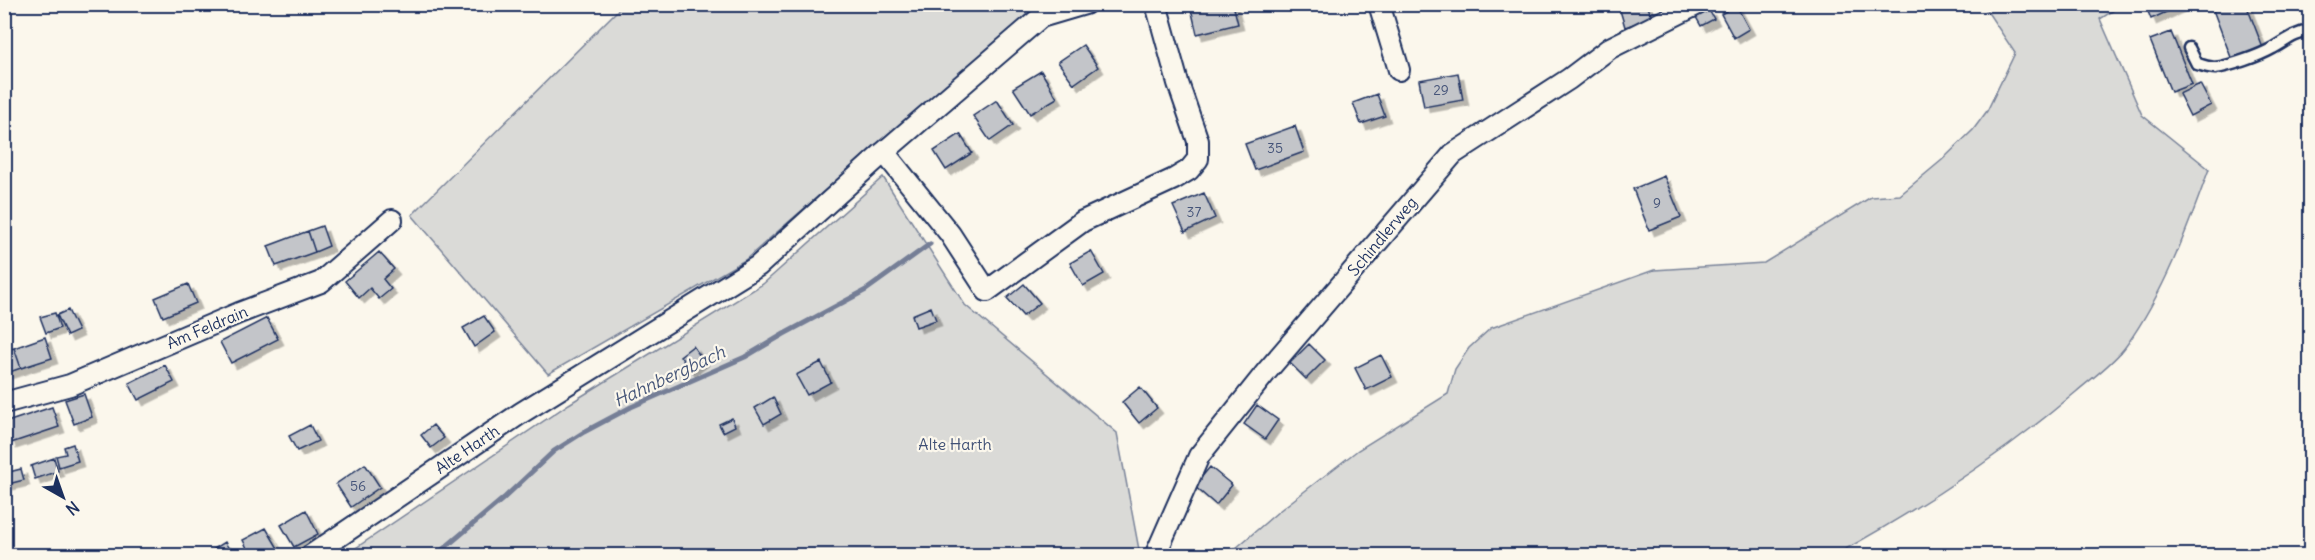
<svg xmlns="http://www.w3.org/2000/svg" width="2315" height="560" font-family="Delius,sans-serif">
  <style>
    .green { fill: #dadad7; stroke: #7a849a; stroke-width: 1.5 }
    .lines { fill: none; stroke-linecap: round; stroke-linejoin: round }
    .stream { stroke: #747e96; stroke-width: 5 }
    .building { fill: #c3c5c9; stroke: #1b2f5e; stroke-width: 1.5; filter: url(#shadow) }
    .lane-casing { stroke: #1b2f5e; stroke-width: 15 }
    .street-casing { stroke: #1b2f5e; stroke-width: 24 }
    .lane { stroke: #fbf7ec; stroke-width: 10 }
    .street { stroke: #fbf7ec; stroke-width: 20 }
    .labels { text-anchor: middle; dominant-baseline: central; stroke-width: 4.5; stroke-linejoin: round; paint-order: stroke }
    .number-label { font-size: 14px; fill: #455479 }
    .street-label { font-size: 16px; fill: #1b2f5e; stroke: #fbf7ec }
    .park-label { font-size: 16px; fill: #415176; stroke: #fbf7ec }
    .water-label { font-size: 18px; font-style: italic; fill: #47577a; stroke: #fbf7ec }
  </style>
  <defs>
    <filter id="shadow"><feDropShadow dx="5.5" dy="5.5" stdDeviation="0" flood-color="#0004"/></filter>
  </defs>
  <rect width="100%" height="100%" fill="#fbf7ec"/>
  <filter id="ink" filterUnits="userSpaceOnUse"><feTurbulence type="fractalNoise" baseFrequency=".0167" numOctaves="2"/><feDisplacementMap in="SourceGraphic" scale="12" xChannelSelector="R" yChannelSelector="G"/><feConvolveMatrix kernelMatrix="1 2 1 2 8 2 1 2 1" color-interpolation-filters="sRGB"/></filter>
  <g filter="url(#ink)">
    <path class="green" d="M623,5H1042L1037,6L745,260L548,374L412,215Z
      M1983,5H2122L2100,19L2142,115L2209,169C2187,230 2164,293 2126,346C2114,363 2092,378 2076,392C2003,454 1919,509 1835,555H1228L1279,511L1358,450L1448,394L1455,369L1469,348L1491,328L1654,270L1764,263L1871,197L1900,195L1942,160L1973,130L1987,111L2015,53Z
      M883,177L965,305L1117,433L1140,555L344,556L569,404L763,284Z"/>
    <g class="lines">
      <path class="stream" d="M435,556L504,498L554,451L584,432L631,407L745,357L784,334L866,290L930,244"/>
    </g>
    <path class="building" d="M1190,4H1233L1238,24L1197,34Z
      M1627,4H1647L1652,18L1625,27L1619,7Z
      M2145,4H2184L2151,19Z
      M2227,4H2246L2263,48L2232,60L2213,10Z
      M1736,5L1749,29L1734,38L1721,14Z
      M1709,10L1714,19L1701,26L1696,17Z
      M2171,32L2192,84L2171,92L2150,40Z
      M1083,45L1098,67L1074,84L1058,62Z
      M1041,71L1057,98L1030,114L1013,88Z
      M1458,73L1463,100L1424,107L1419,80Z
      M2200,84L2211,105L2190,116L2179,94Z
      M1377,94L1385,116L1361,124L1353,103Z
      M997,100L1013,125L990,141L973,116Z
      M1295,126L1304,152L1255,170L1245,144Z
      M960,134L972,153L946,170L934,151Z
      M1664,176L1681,217L1649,230L1633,189Z
      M1204,193L1215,218L1185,232L1173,206Z
      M322,226L329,246L315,252L308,231Z
      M308,231L315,252L276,266L268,246Z
      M1091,251L1104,274L1083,286L1070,263Z
      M379,252L394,269L383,279L391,289L379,299L370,288L359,298L345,281Z
      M188,284L196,303L163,317L155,298Z
      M1024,284L1040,303L1023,316L1007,298Z
      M931,307L936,320L916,327L912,315Z
      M68,310L78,331L67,336L57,315Z
      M55,313L60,328L46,333L40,317Z
      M484,316L495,332L474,347L463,328Z
      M267,318L278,339L231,363L220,342Z
      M45,337L52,358L21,368L14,348Z
      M1309,344L1325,360L1306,379L1290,363Z
      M693,346L703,360L690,370L680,356Z
      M14,348L21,368L4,374V351Z
      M1381,355L1392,377L1366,390L1355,368Z
      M821,362L831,382L807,395L796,375Z
      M165,365L174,382L138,400L129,383Z
      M1140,387L1157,408L1139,423L1122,402Z
      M84,394L92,417L74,424L65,400Z
      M773,397L781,414L764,424L755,408Z
      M1257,405L1278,420L1265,439L1244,424Z
      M52,407L59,427L11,443L4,423Z
      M732,418L735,426L723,432L719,424Z
      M310,425L318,441L297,451L289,436Z
      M433,425L444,438L431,448L421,435Z
      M73,444L78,461L59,467L56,456L66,454L64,447Z
      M54,458L58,471L35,479L31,466Z
      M365,464L380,487L351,507L336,484Z
      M1210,467L1232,485L1216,505L1194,486Z
      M21,469L24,480L8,484L5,473Z
      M306,510L318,534L294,547L281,525Z
      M266,528L282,555L251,556L243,540Z
      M225,542L233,556H203Z"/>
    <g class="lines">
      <g class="lane-casing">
        <path id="lane" d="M2189,48L2197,64C2202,65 2209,68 2215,68C2230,66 2259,56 2273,48C2286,41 2294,33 2310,31"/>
      </g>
      <g class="street-casing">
        <path id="street" d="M1379,4L1399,70
          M884,152L950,234L987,291L1083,221L1174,179L1189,170L1198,159V141L1178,83L1156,4
          M4,403L70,385L239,313L321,282L392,220
          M310,556L521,413L758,266L884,152L1041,17L1085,4
          M1155,556L1199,456L1267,371L1453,154L1569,79L1610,48L1698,4"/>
      </g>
      <use href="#lane" class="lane"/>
      <use href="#street" class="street"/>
    </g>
  </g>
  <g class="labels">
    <g class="number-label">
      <text x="1441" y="90">29</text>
      <text x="1275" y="148">35</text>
      <text x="1657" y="203">9</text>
      <text x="1194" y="212">37</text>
      <text x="358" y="486">56</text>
    </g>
    <g class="street-label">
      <text transform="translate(1382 236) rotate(-50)">Schindlerweg</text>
      <text transform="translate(207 327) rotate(-23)">Am Feldrain</text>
      <text transform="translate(467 449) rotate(-34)">Alte Harth</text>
    </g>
    <g class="park-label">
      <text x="955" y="444">Alte Harth</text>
    </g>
    <g class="water-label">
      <text transform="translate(669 376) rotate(-25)">Hahnbergbach</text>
    </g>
  </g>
  <rect width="2315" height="560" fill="none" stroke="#fbf7ec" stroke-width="24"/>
  <rect x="12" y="12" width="2291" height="536" fill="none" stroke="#1b2f5e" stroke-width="2" filter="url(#ink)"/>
  <g transform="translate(63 497) rotate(140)" stroke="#fbf7ec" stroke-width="4.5" paint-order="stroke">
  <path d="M0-4.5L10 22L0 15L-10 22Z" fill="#1b2f5e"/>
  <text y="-9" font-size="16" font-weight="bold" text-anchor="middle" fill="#1b2f5e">N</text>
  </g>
</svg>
